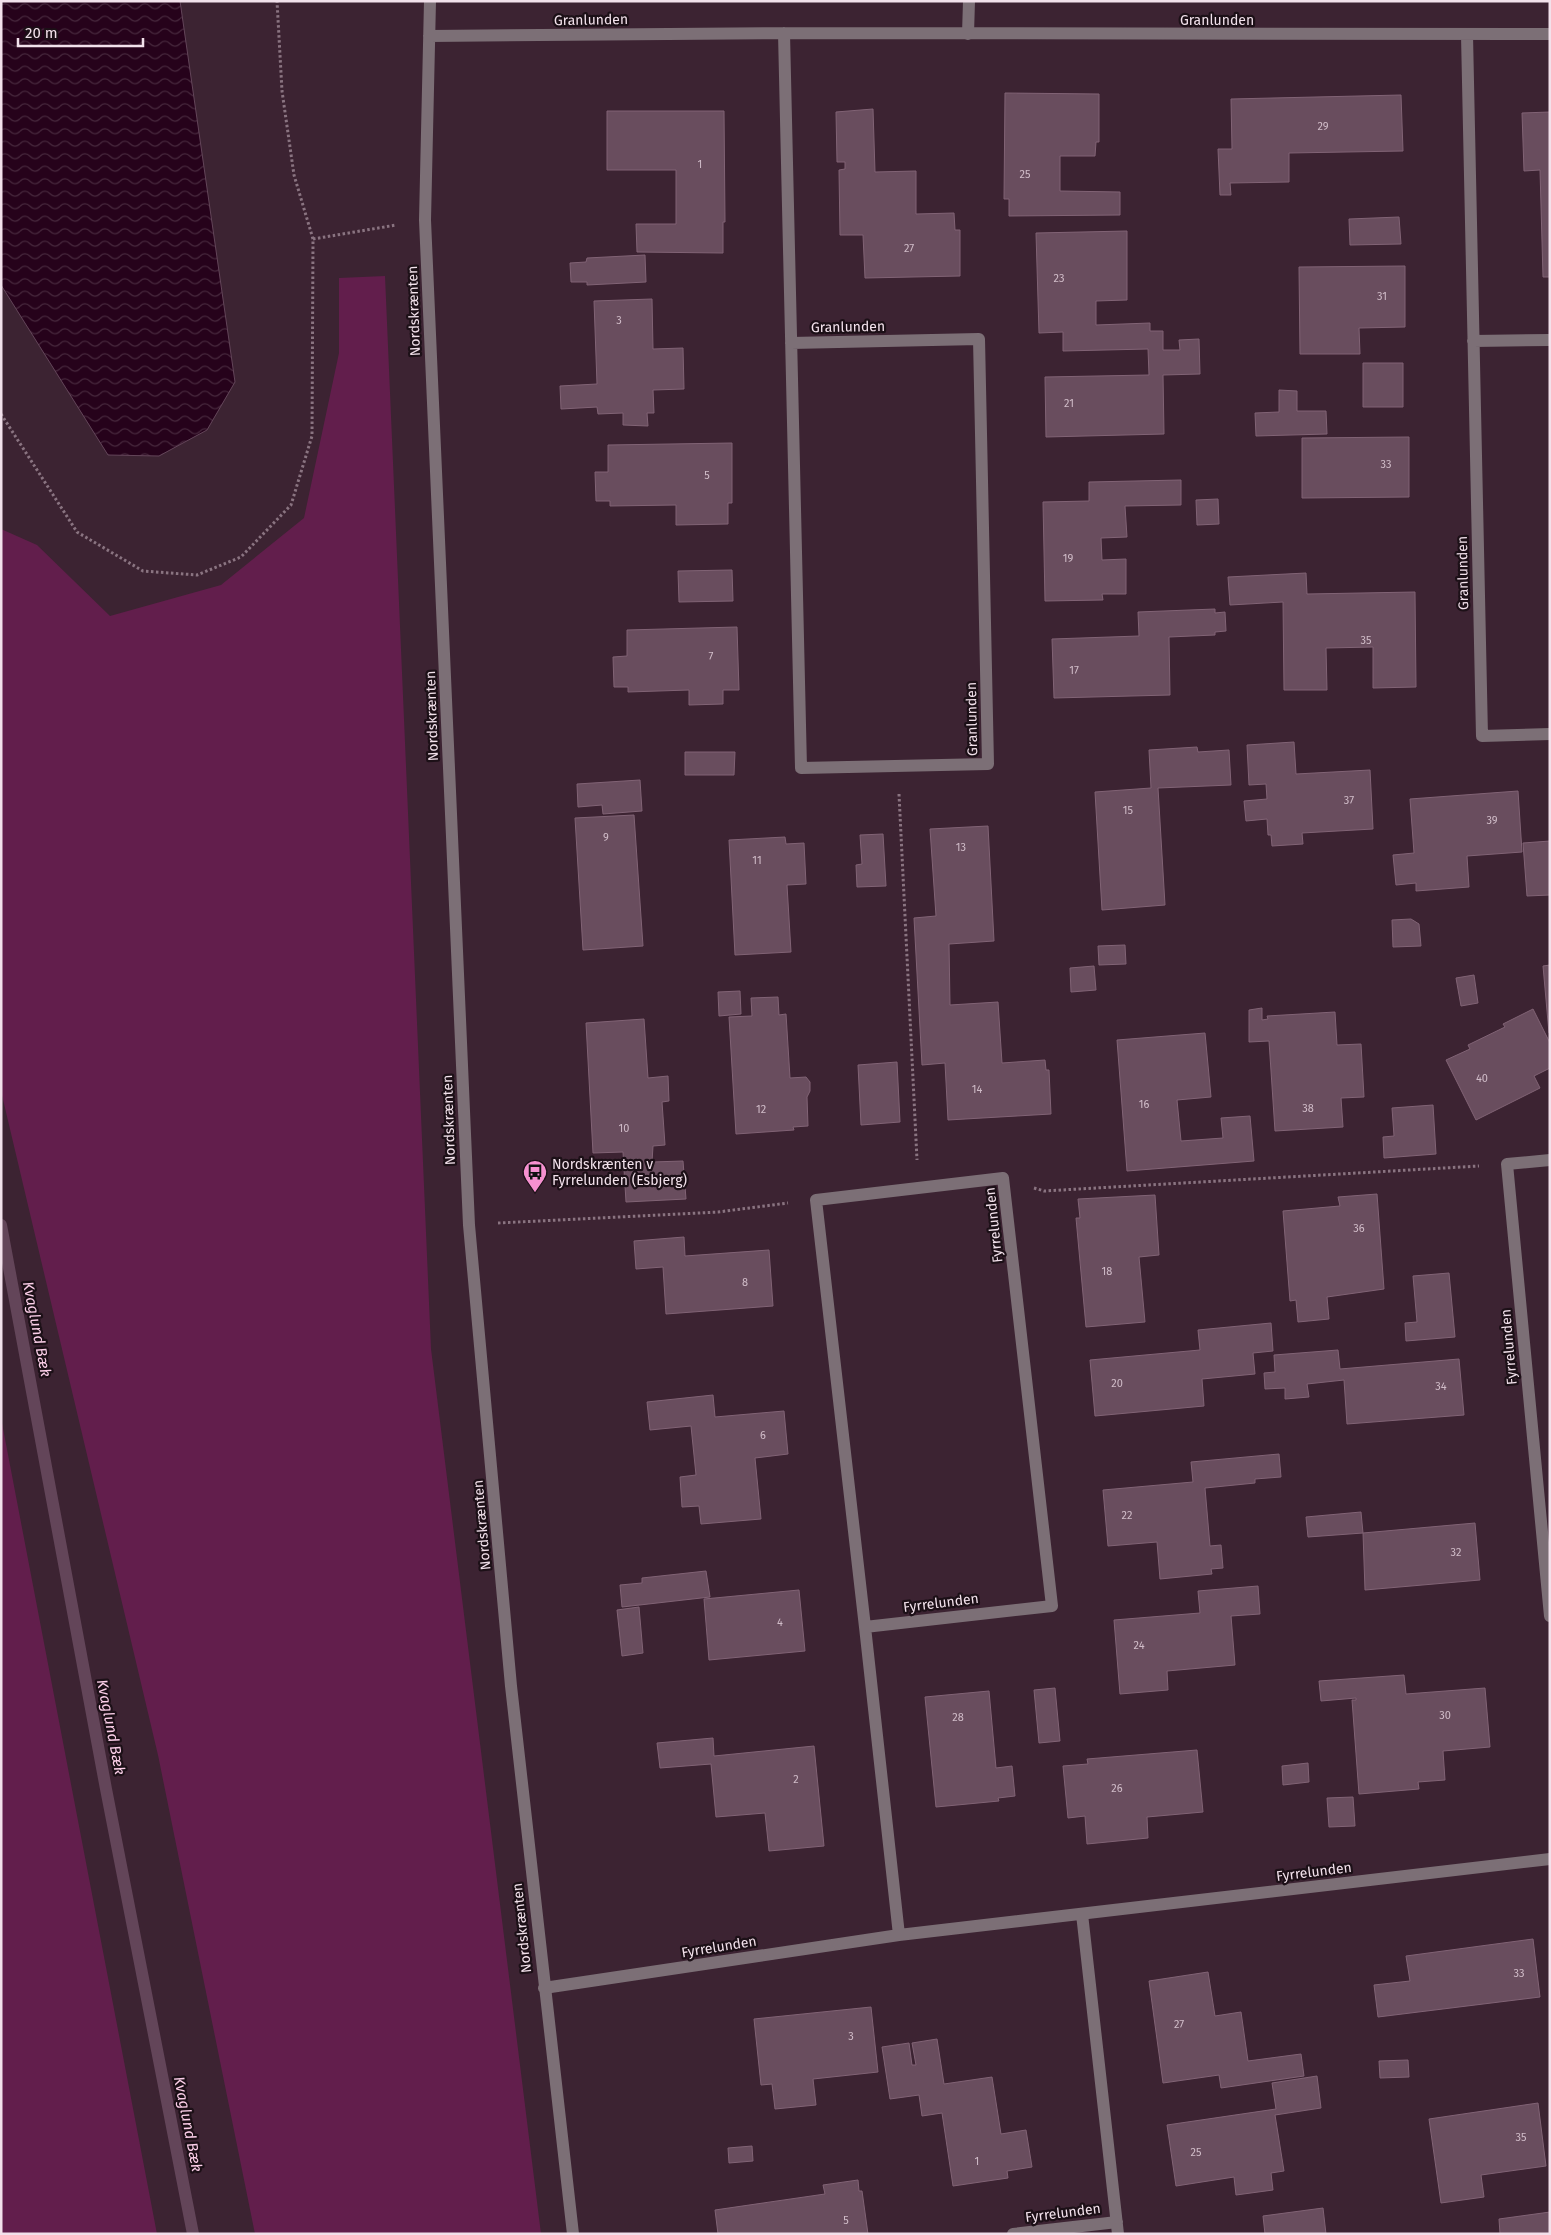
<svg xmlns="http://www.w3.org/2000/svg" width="1551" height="2235" font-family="'Fira Sans',sans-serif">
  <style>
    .green { fill: #621e4c }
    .water { fill: url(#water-waves); stroke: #634559 }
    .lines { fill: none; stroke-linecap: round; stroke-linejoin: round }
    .stream { stroke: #634559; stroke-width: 12 }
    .building { fill: #694d5e; stroke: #816375 }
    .path { stroke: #8a7481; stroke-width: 3; stroke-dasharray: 2.5 2.5; stroke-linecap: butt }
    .minor { stroke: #7c6f76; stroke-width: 12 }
    .labels { text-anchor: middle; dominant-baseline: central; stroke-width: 4.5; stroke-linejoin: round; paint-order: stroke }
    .number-label { font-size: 11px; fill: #d0bcc8 }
    .street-label { font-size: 14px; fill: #f2e1eb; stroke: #1c1017 }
    .poi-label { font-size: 14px; fill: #f2e1eb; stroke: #1c1017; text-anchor: start }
    .water-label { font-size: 15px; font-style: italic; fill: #fccfe9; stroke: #1c1017 }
  </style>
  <defs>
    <pattern id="water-waves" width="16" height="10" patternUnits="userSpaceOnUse" patternTransform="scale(1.25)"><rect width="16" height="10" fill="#26021b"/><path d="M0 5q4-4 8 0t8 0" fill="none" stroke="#46273c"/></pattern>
  </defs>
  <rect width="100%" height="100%" fill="#3c2332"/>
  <path class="green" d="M385,276L431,1349L541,2234H255L158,1755L1,1091V529L37,545L110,616L221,585L304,518L339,353V278Z
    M1,1418L157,2234H1Z"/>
  <path class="water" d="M1,1H180L235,382L207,430L159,456L108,455L1,285Z"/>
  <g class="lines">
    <path class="stream" d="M1,1225L106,1789L193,2234"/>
  </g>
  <path class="building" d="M1005,93L1099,94V142H1096L1095,156H1060V191L1120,192V215L1009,216V199H1004Z
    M1401,95L1403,151L1289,153V182L1230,183L1231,195H1220L1218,149H1232L1231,99Z
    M873,109L875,172L916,171V214L954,213L955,230H960V276L865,278L863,235H840L839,170L845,169V162H837L836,112Z
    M607,111H724L725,222H723V253L637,252L636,224H676V170H607Z
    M1550,112V277H1543L1540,170L1524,171L1522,113Z
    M1399,217L1401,244L1350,245L1349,219Z
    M1127,231V300L1096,301V325L1150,323V331H1163V350H1180L1179,340L1199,339L1200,374L1163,375L1164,434L1046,437L1045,377L1149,375L1148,349L1063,351V332L1039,333L1036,233Z
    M645,255L646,282L587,285V282H571L570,263L586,262L587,258Z
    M1405,266V327L1359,328L1360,354H1300L1299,267Z
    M652,299L653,349L683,348L684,389L653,390L654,413H647L648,426L623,425V413L598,414L597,407L561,409L560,386L597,384L594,301Z
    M1363,363H1403V407H1363Z
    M1279,390L1297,391V411H1326L1327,434L1256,436L1255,413L1279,412Z
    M1409,437V497L1302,498V438Z
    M732,443V503H728V524L676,525V505L610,506V501H596L595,472H608V445Z
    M1181,480V505L1125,506L1127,537L1101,538L1102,560L1126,559V594H1102L1103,600L1045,601L1043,502L1089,501V482Z
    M1218,499L1219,524L1197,525L1196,500Z
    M732,570L733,601L679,602L678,571Z
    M1306,573L1307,594L1415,592L1416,687L1373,688V647L1326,648L1327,690H1284L1283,602L1230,605L1228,577Z
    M1215,609V613L1225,612L1226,631L1215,632V635L1169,637L1170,695L1054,698L1052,639L1139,636L1138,612Z
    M737,627L739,690H723V704L689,705V690L628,692V687H614L613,657L627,656V630Z
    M1294,742L1296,774L1370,770L1373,829L1302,833L1303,844L1272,846L1271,835H1268L1267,819L1246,821L1244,801L1267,799L1266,784L1249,785L1247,745Z
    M1197,747L1198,752L1229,750L1231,785L1158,788L1165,905L1102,910L1095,792L1151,788L1149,750Z
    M685,752H735L734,775H685Z
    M640,780L642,811L603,814L602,805L578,807L577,784Z
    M1518,791L1522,852L1467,856L1469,887L1416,891V883L1396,885L1393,855L1414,853L1410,799Z
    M634,815L643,946L583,950L575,818Z
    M988,826L994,941L949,944L950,1005L998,1002L1002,1063L1045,1060L1046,1070H1049L1051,1114L948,1120L945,1063L922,1065L914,918L936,916L930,829Z
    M883,834L886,886L857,887L856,865L862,864L860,835Z
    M785,837L786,844L804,843L806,884L787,885L791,952L735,955L729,840Z
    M1550,841V895L1527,896L1523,843Z
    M1411,919L1419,924L1421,946L1393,947L1392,920Z
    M1125,945L1126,964L1099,965L1098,946Z
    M1550,965V1032L1549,1033L1543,966Z
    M1094,966L1096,990L1071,992L1070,968Z
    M1474,975L1478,1003L1461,1006L1456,978Z
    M740,991L741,1014L719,1016L718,992Z
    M778,997L779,1015L786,1014L790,1078L806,1077L810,1082V1091L807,1097L808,1126L793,1127L794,1130L736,1134L729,1017L752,1016L751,998Z
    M1262,1008V1020L1268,1019L1267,1016L1335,1012L1337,1045L1361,1044L1364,1097L1341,1098L1343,1127L1275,1131L1269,1041L1249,1042V1010Z
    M1533,1009L1550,1043V1068L1534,1076L1540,1088L1476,1120L1446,1060L1470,1049L1468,1045L1505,1027L1503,1024Z
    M644,1019L648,1078L668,1076L669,1101L662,1102L665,1145L653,1146L652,1162L683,1161L686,1199L626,1202L623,1152L593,1153L586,1023Z
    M1205,1033L1211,1097L1177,1100L1181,1141L1223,1138L1221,1118L1250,1116L1254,1161L1127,1171L1117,1040Z
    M897,1062L900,1122L861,1125L858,1065Z
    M1433,1105L1436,1154L1384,1158L1383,1137L1394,1136L1392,1108Z
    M1377,1194L1384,1289L1327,1297L1329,1319L1298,1322L1296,1300L1290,1301L1283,1211L1340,1206L1338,1197Z
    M1155,1195L1159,1255L1139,1257L1145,1322L1086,1327L1076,1218H1080L1078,1199Z
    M684,1237L685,1256L769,1250L773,1306L666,1314L663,1267L636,1269L634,1241Z
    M1449,1273L1455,1337L1406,1341L1405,1323L1417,1322L1413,1276Z
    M1271,1323L1273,1351L1253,1353L1255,1374L1202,1379L1204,1406L1095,1416L1090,1360L1200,1350L1198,1330Z
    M1338,1350L1340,1369L1459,1359L1464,1415L1347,1424L1344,1380L1307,1384L1309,1397L1285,1399V1388L1265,1389L1264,1373L1275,1372L1274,1355Z
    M713,1395L715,1417L784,1411L788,1454L755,1458L761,1519L701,1524L699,1506L682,1507L680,1477L696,1475L691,1426L650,1430L647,1402Z
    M1279,1454L1281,1477L1255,1479V1483L1205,1488L1210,1546L1221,1545L1223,1568L1211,1569L1212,1574L1160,1579L1157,1542L1108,1546L1103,1490L1193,1482L1191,1462Z
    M1361,1512L1363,1533L1308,1537L1306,1517Z
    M1475,1523L1480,1580L1365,1590L1363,1533Z
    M706,1571L710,1597L622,1607L620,1585L642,1583V1578Z
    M1258,1586L1260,1614L1231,1616L1235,1665L1167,1671L1168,1690L1120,1694L1114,1620L1200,1613L1198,1591Z
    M799,1590L805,1651L709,1660L704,1599Z
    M639,1607L643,1653L622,1656L617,1610Z
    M1404,1675L1406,1694L1485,1688L1490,1747L1443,1751L1445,1780L1418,1782L1419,1789L1359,1794L1352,1700H1356V1698L1321,1701L1319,1681Z
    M1055,1688L1060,1741L1039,1743L1034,1690Z
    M989,1691L996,1768L1012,1766L1015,1796L998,1798L999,1801L936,1807L925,1697Z
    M713,1738L714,1756L814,1746L824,1846L769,1851L765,1813L716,1817L711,1764L660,1768L657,1743Z
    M1197,1750L1203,1812L1147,1817L1148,1838L1087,1844L1085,1816L1068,1818L1063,1766L1088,1764L1087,1759Z
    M1308,1763L1309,1782L1283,1785L1282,1766Z
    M1353,1797L1355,1826L1329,1827L1327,1798Z
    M1533,1939L1540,1997L1378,2017L1374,1985L1410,1981L1406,1956Z
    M1208,1972L1215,2016L1241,2012L1248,2061L1301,2054L1304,2076L1221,2088L1219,2075L1163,2083L1149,1981Z
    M871,2007L878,2072L813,2079L816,2105L775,2109L772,2084L761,2085L754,2019Z
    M937,2039L944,2084L992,2077L1001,2134L1026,2130L1032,2167L1007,2171L1008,2178L953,2186L942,2113L922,2116L919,2095L890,2099L882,2047L909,2043L912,2065H916L912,2043Z
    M1408,2060L1409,2077L1380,2078L1379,2061Z
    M1317,2076L1321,2108L1275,2115L1284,2171L1271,2173L1273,2190L1236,2195L1234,2177L1176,2186L1167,2125L1276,2109L1272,2083Z
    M1538,2103L1546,2166L1481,2175L1484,2197L1441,2203L1429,2119Z
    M752,2146L753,2161L729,2163L728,2148Z
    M858,2180L859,2191H862L868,2234H718L715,2210L825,2194L823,2185Z
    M1323,2208L1326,2234H1265L1263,2216Z
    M1550,2212V2234H1500L1499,2219Z"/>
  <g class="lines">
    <path class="path" d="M313,239L396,225
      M1,414L77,532L143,571L197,575L241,557L291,505L312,436L313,239L294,175L282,91L277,1
      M899,794L917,1160
      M1034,1188L1044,1191L1479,1166
      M498,1223L718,1212L788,1203"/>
    <path class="minor" d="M430,1L425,220L469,1225L511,1686L573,2234
      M784,33L801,768L988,764L979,339L791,343
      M968,34L969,1
      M1467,35L1482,736L1550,734
      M429,36L784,33L1550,34
      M1473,341L1550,340
      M1550,1160L1507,1164L1550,1616
      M865,1627L816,1200L1003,1178L1052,1606L865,1627L899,1935
      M1082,1914L1118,2234
      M544,1988L899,1935L1550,1859
      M1013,2234L1117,2222"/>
  </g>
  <defs>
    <g id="bus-pin" transform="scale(1.25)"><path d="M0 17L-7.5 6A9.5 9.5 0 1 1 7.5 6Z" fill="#f690d0" stroke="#1c1017"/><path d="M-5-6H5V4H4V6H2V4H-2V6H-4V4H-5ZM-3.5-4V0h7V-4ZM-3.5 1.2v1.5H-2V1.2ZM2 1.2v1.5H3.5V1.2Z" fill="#111"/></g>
  </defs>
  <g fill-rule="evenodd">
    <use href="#bus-pin" x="535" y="1172"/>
  </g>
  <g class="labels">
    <g class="number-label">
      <text x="1323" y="126">29</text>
      <text x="700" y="164">1</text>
      <text x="1025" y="174">25</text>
      <text x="909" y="248">27</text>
      <text x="1059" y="278">23</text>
      <text x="1382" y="296">31</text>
      <text x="619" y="320">3</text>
      <text x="1069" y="403">21</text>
      <text x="1386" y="464">33</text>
      <text x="707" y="475">5</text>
      <text x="1068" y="558">19</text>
      <text x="1366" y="640">35</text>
      <text x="711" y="656">7</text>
      <text x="1074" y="670">17</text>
      <text x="1349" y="800">37</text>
      <text x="1128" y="810">15</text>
      <text x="1492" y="820">39</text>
      <text x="606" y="837">9</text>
      <text x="961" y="847">13</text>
      <text x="757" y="860">11</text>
      <text x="1482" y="1078">40</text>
      <text x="977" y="1089">14</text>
      <text x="1144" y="1104">16</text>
      <text x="1308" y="1108">38</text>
      <text x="761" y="1109">12</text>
      <text x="624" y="1128">10</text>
      <text x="1359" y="1228">36</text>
      <text x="1107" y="1271">18</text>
      <text x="745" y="1282">8</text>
      <text x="1117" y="1383">20</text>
      <text x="1441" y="1386">34</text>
      <text x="763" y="1435">6</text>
      <text x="1127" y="1515">22</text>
      <text x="1456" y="1552">32</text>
      <text x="780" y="1622">4</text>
      <text x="1139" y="1645">24</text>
      <text x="1445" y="1715">30</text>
      <text x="958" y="1717">28</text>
      <text x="796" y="1779">2</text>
      <text x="1117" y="1788">26</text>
      <text x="1519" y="1973">33</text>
      <text x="1179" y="2024">27</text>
      <text x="851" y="2036">3</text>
      <text x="1521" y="2137">35</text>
      <text x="1196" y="2152">25</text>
      <text x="977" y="2161">1</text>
      <text x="846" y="2220">5</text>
    </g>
    <g class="street-label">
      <text transform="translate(591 20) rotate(-1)">Granlunden</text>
      <text x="1217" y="20">Granlunden</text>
      <text transform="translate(414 311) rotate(-92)">Nordskrænten</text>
      <text transform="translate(848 327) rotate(-1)">Granlunden</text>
      <text transform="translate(1463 573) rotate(-91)">Granlunden</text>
      <text transform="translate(432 716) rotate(-92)">Nordskrænten</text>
      <text transform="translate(972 719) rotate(-91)">Granlunden</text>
      <text transform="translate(449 1120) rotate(-92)">Nordskrænten</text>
      <text transform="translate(994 1225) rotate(-96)">Fyrrelunden</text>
      <text transform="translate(1509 1347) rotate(-95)">Fyrrelunden</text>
      <text transform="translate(482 1525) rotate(-95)">Nordskrænten</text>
      <text transform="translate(941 1603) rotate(-7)">Fyrrelunden</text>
      <text transform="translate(1314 1872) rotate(-7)">Fyrrelunden</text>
      <text transform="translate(522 1928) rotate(-96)">Nordskrænten</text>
      <text transform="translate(719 1947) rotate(-9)">Fyrrelunden</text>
      <text transform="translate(1063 2213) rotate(-7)">Fyrrelunden</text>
    </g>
    <g class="poi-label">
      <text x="552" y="1164">Nordskrænten v<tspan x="552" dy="16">Fyrrelunden (Esbjerg)</tspan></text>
    </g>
    <g class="water-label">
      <text transform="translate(37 1329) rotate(79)">Kvaglund Bæk</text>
      <text transform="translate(111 1727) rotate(79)">Kvaglund Bæk</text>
      <text transform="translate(188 2124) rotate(79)">Kvaglund Bæk</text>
    </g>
  </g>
  <rect width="1551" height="2235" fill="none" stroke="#f2e1eb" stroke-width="5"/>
  <path d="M18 38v8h125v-8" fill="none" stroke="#f2e1eb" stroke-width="2.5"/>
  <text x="25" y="38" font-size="15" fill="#f2e1eb" stroke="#1c1017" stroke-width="4" paint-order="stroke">20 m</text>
</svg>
